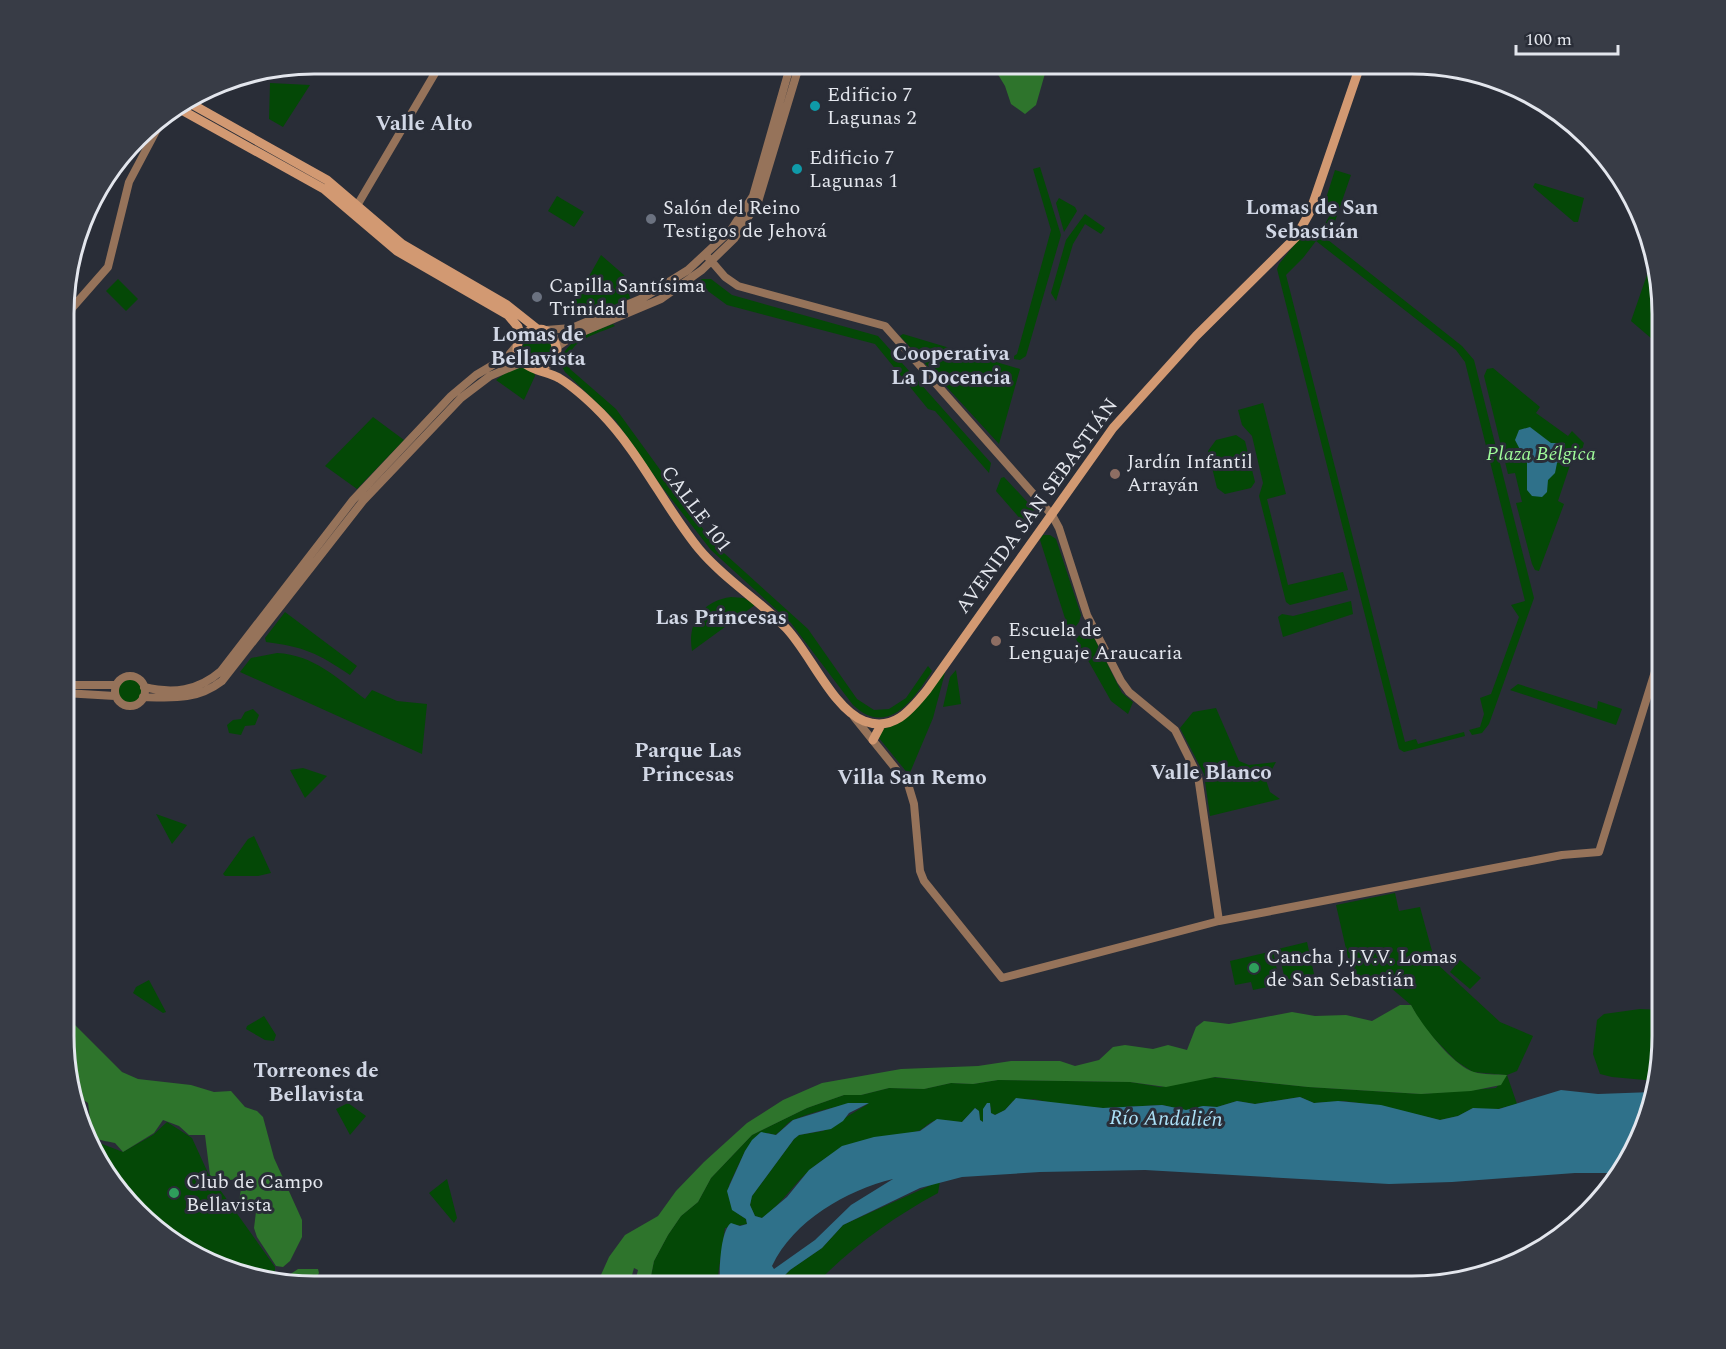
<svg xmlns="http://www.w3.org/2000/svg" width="1726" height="1349" font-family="Spectral,serif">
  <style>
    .green { fill: #044806 }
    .forest { fill: #2e742c }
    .water { fill: #2f718a; fill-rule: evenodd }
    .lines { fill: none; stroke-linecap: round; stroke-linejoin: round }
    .tertiary { stroke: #96735a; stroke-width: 8 }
    .secondary { stroke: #d29972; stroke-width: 9 }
    .culture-dot { fill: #0f9aa8; stroke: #292d37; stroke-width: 2 }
    .worship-dot { fill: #6b7280; stroke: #292d37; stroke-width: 2 }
    .education-dot { fill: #8d6e63; stroke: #292d37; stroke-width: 2 }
    .leisure-dot { fill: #2e9e5b; stroke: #292d37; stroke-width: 2 }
    .labels { text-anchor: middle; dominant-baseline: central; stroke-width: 6; stroke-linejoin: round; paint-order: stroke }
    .poi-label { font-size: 20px; fill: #e3e6ed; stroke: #292d37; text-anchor: start }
    .park-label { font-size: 20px; font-style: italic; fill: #9ffc9a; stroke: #292d37 }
    .street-label { font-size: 20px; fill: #e3e6ed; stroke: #292d37 }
    .neighbourhood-label { font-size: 21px; font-weight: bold; fill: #d1d7e5; stroke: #292d37 }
    .water-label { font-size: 21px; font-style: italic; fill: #abe0f7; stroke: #292d37 }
    .rim { fill: none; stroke: #e3e6ed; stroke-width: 3 }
  </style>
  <rect width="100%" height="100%" fill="#292d37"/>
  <path class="green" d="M270,83L310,85L283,127L269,119Z
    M1040,167L1061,235L1026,356L1020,360L1014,359V356L1017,354L1051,230L1033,169Z
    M1335,170L1351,175L1332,230L1325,224L1330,215L1322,211Z
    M1535,183L1584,198L1578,222H1574L1533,187Z
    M557,196L584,212L574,227L548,211Z
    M1059,198L1075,207L1077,211L1064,232L1056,203Z
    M1085,214L1105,228L1101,234L1085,224L1073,244L1056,301L1051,293L1066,240Z
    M1311,230L1318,232L1462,346L1474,360L1534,598L1489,724L1482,733L1472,735L1469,730L1480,727L1484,714L1480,698L1491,694L1519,617L1511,605L1525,601L1465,362L1456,350L1316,241L1303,258L1286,275L1405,742L1416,739L1418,744L1464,732L1465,736L1404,752L1399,749L1277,269L1279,264L1305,232Z
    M601,255L624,275L630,298L591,315L574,303Z
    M1653,264L1663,313L1655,337L1652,339L1631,321L1649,269Z
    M118,279L138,299L126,311L106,291Z
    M702,279H711L732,295L878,336L991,463L989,473L935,411L928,409L875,344L727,305L697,283Z
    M613,324L615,326C595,335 562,341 570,369L616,409L714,544L808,629L857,699L874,710L889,709L906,698L928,666L932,671C914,699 888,738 853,705L791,623L711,550L662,487L616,421L565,372L560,363C566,338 591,333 613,324Z
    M523 348a15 15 0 1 1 30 0a15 15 0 1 1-30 0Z
    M903,334L1020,369L999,444L900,336Z
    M517,364L534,371L535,376L524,400L496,380Z
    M1493,368L1540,407L1536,413L1568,436L1572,431L1584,443L1579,460L1572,459L1558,501L1564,504L1539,571L1535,570L1532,564L1516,503L1522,502L1515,473L1508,474L1484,376L1487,369Z
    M1263,403L1286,494L1267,499L1288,585L1343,572L1348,590L1290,605L1286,602L1259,496L1263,483L1252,436L1242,425L1238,410Z
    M373,417L404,440L357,489L325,466Z
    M1236,435L1245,441L1255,482L1251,488L1225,494L1217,488L1208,451L1216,440Z
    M1004,477L1033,508L1036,520L1029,529L996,491L1001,478Z
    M1043,535H1050L1056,539L1081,615L1079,622L1070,634L1040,540Z
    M731,597L744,598L755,605L692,651C687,623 702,601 731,597Z
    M1351,601L1353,614L1283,637L1278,617L1282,614L1293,616Z
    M285,612L357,666L350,675C317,653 305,647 266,642L265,638Z
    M1084,630L1091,632L1122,693L1133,702L1128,714L1111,701L1076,639Z
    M277,653C314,655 337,678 365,699L372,690L397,701L427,704L422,754L240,672L251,658Z
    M946,669L933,718L909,775L879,738L882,729C911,723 928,692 946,669Z
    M956,670L961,704L943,707L950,677Z
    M118 691a12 12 0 1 1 24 0a12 12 0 1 1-24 0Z
    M1518,684L1597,709L1598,701L1622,709L1616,725L1510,690Z
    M1216,708L1239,761L1249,765L1276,762L1266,780L1270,792L1280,799L1210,816L1204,774L1180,728L1193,712Z
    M253,709L259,715L255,725L245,726L241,735L229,733L227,725L233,720L241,719L245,712Z
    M303,768L327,776L305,798L290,770Z
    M156,814L187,825L172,844Z
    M254,836L271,873L258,876H225L223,874L248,839Z
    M1395,893L1399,911L1420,907L1435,962L1500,1022L1533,1036L1517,1071L1507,1075L1517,1104L1490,1111L1473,1108L1458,1116L1440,1120L1381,1106L1344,1101L1314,1103L1300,1097L1255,1104L1237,1101L1217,1107L1203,1106L1186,1110L1162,1105L1103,1108L1061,1105L1034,1099L1013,1101L1005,1110L995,1115L991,1113V1106L983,1122L980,1120L979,1111L975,1108L962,1122C953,1122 944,1119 934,1121C927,1123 923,1131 914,1132C867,1140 852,1137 812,1168C794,1183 782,1204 762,1218L755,1216L750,1205L752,1196L794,1139L799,1135L823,1131L868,1104C846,1103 814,1111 793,1120C786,1123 782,1131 775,1135L768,1133L745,1151L729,1185L737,1213L746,1219L747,1224L725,1228L718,1275L720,1286H649L654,1261L668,1235L681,1216L698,1202L711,1178L752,1135L807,1108L844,1095H861L889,1088L924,1089L951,1083L973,1084L998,1080L1130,1082L1160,1087L1210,1077L1308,1087L1421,1094L1496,1088L1506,1075L1473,1072L1456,1061L1423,1027L1411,1005L1390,987L1352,975L1336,905Z
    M1307,942L1314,974L1285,980L1278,949Z
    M1273,951L1278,975L1270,977L1272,986L1253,990L1251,982L1235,985L1230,961Z
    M1460,960L1481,978L1470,989L1450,972Z
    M149,980L166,1012L163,1013L133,993L136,987Z
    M1640,1009L1662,1010V1052L1656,1081L1612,1077L1600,1074L1593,1054L1597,1020L1604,1014Z
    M264,1016L276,1035L274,1041L265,1040L246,1029L247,1026Z
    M348,1103L366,1116L350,1135L336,1109Z
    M167,1122L192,1138L208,1173L275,1267V1274L269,1279L218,1267L148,1224L89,1146L85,1132L97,1142L123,1152L153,1135Z
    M447,1179L457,1218L454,1223L429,1193Z
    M940,1181L938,1193C892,1218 850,1248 814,1286H774L790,1270L822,1248L843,1225Z"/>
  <path class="forest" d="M991,63H1048L1036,105L1025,114L1011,104L1005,86Z
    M1400,1005H1411C1421,1024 1453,1066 1474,1072C1484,1075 1496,1074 1507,1075L1501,1085L1471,1091L1421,1094L1308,1087L1215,1077L1166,1087L1130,1082L998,1080L973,1084L951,1083L924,1089L889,1088L861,1095H844L807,1108L752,1135L711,1178L698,1202L681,1216L668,1235L654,1261L649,1286H634L638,1270L634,1268L629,1286H596L609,1257L625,1235L658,1216L676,1191L704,1162L747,1123L783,1100L822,1083L901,1069L978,1066L1011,1061H1060L1075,1066L1099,1060L1113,1047L1125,1045L1153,1049L1168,1045L1187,1050L1196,1027L1204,1021L1229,1024L1292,1012L1315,1016L1346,1015L1372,1021Z
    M69,1019L122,1072L138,1079L191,1085L214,1092L231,1091L245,1107L257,1111L263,1117L274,1158L302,1220V1237L290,1261L283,1267L276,1266L257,1237L254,1228L256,1212L240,1210L238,1207L242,1183L240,1179L219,1181L210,1175L205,1135H189L179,1126L163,1120L154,1133L123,1152L115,1143C102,1140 93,1141 86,1128L90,1118L88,1103L75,1094L64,1052V1021Z
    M298,1269H318L319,1273L312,1285L280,1281Z"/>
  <path class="water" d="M1530,427L1551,443H1565L1563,450L1568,453L1557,463L1555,473L1548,480L1547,492L1542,497L1532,496L1527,490V463L1515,440L1519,430Z
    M1561,1090L1598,1094L1653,1092L1644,1131L1618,1173H1575L1452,1182L1389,1184L1145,1170L1040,1172L962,1177L920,1188L843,1225L822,1248L790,1270L774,1286H720C719,1272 720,1231 731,1223L740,1226L747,1224L746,1219L732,1210L727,1191L745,1151L752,1140L761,1132L776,1135L793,1120L848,1103H869L849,1113L843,1121L831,1129L799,1135L794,1139L752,1196L750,1205L755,1216L762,1218L787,1197L809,1170L842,1146L874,1137L920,1131L937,1119L962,1122L975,1108L979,1111L980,1120L983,1122V1109L987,1103H990L991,1113L995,1115L1005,1110L1016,1098L1103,1108L1162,1105L1186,1110L1203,1106L1217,1107L1237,1101L1255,1104L1300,1097L1314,1103L1338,1101L1381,1105L1440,1120L1458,1116L1473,1108L1499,1109ZM893,1179L851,1205L815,1240L774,1269L772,1266C793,1221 847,1190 893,1179Z"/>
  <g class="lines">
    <path class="tertiary" d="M355,209L441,63
      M706,255L725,277L738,286L885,326L1052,515L1059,528L1087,615L1121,681L1129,692L1175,730L1198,776L1219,921
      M65,316L108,267L129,182L164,116
      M546,330L572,328L643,298L688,270L731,230L753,196L791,63
      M557,347L573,336L661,299L702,270L734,239L758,202L800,63
      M115 691a15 15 0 1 1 30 0a15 15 0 1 1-30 0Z
      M64,685H115
      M144,687C173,694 198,691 221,671L353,500L451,396L476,375L508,356L518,344
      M64,693L115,696
      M143,697C174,698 197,700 222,681L363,501L461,398L490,376L523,362
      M854,717L908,784L914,804L920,871L924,881L1002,978L1219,921L1562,855L1599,852L1663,646"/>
    <path class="secondary" d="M188,102L327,180L402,244L507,305L536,328
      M178,108L324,189L397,251L508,315L518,327L521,337
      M535,368L549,364L557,350L553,336C536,317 505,341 522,361C530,370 548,372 559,378C574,387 589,401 601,413C640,453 664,506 699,549C724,579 759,600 786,628C810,653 833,709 864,721C893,732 910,711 927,690L1113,428L1196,336L1296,237L1310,212L1361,63
      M873,740L881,725"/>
  </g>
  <g class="culture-dot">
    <circle cx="815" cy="106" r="6"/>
    <circle cx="797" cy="169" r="6"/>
  </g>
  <g class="worship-dot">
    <circle cx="651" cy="219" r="6"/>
    <circle cx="537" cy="297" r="6"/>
  </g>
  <g class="education-dot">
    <circle cx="1115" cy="474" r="6"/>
    <circle cx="996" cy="641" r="6"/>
  </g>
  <g class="leisure-dot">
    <circle cx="1254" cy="968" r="6"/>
    <circle cx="174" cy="1193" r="6"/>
  </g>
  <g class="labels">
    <g class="poi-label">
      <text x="827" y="95">Edificio 7<tspan x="827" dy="23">Lagunas 2</tspan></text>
      <text x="809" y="158">Edificio 7<tspan x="809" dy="23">Lagunas 1</tspan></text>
      <text x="663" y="208">Salón del Reino<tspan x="663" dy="23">Testigos de Jehová</tspan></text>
      <text x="549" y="286">Capilla Santísima<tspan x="549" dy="23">Trinidad</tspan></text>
      <text x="1127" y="462">Jardín Infantil<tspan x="1127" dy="23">Arrayán</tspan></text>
      <text x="1008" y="630">Escuela de<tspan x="1008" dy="23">Lenguaje Araucaria</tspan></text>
      <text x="1266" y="957">Cancha J.J.V.V. Lomas<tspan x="1266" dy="23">de San Sebastián</tspan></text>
      <text x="186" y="1182">Club de Campo<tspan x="186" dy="23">Bellavista</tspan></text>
    </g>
    <g class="park-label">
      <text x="1541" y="454">Plaza Bélgica</text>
    </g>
    <g class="street-label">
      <text transform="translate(1037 506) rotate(-54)">AVENIDA SAN SEBASTIÁN</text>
      <text transform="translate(696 509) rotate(53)">CALLE 101</text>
    </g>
    <g class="neighbourhood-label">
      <text x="424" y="124">Valle Alto</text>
      <text x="1312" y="208">Lomas de San<tspan x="1312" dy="24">Sebastián</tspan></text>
      <text x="538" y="335">Lomas de<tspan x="538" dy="24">Bellavista</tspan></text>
      <text x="951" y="354">Cooperativa<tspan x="951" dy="24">La Docencia</tspan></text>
      <text x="721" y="618">Las Princesas</text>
      <text x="688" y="751">Parque Las<tspan x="688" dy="24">Princesas</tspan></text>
      <text x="1211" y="773">Valle Blanco</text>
      <text x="912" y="778">Villa San Remo</text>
      <text x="316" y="1071">Torreones de<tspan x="316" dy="24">Bellavista</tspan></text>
    </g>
    <g class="water-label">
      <text transform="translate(1166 1119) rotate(1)">Río Andalién</text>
    </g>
  </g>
  <path d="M0 0H1726V1349H0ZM314 74H1412A240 240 0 0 1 1652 314V1036A240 240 0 0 1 1412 1276H314A240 240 0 0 1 74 1036V314A240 240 0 0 1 314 74Z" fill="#383c46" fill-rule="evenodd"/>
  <path class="rim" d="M314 74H1412A240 240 0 0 1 1652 314V1036A240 240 0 0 1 1412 1276H314A240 240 0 0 1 74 1036V314A240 240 0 0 1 314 74Z"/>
  <path d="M1516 45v9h102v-9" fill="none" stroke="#e3e6ed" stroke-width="3"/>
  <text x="1525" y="45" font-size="18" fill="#e3e6ed" stroke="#292d37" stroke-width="4.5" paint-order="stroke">100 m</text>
</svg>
